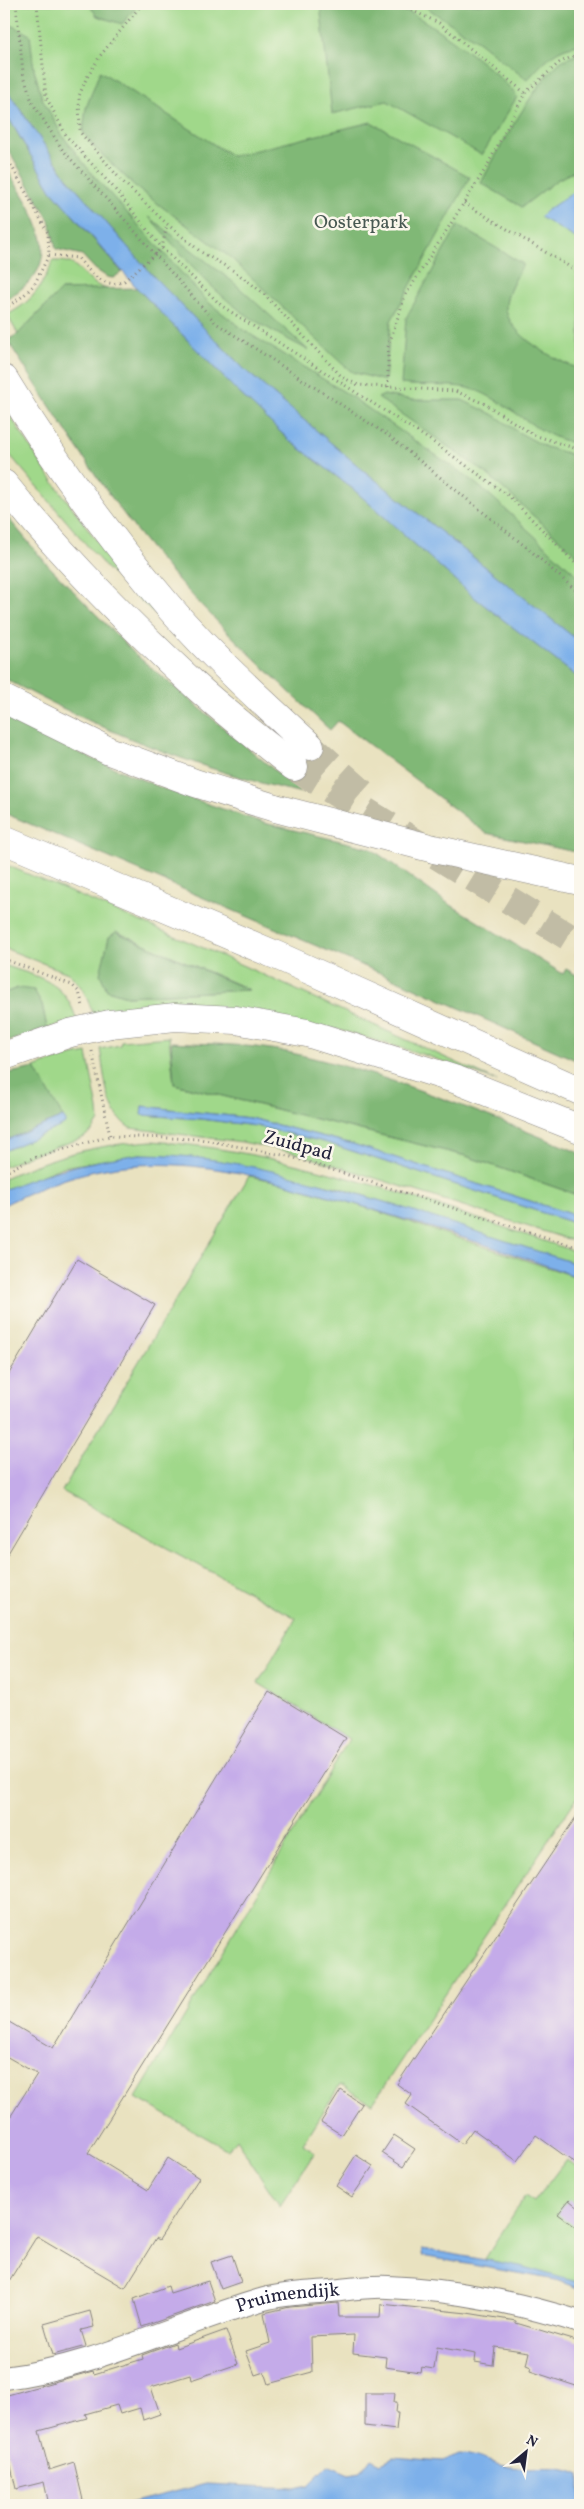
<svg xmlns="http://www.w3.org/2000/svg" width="584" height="2509" font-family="Vollkorn,serif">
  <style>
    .green { fill: #a0d88a; stroke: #617d62; fill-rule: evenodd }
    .forest { fill: #80b876; stroke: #516d58 }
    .water { fill: #7db0ea; stroke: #506992 }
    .building { fill: #c4abe9 }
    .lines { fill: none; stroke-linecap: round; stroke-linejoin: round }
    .motorway-tunnel { stroke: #c1bca5; stroke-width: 28; stroke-dasharray: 28 14; stroke-linecap: butt }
    .minor-casing { stroke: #86827e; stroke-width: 24 }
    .motorway-casing { stroke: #86827e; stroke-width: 29 }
    .path { stroke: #86827e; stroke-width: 3; stroke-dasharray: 1 4; stroke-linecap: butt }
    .minor { stroke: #fff; stroke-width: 22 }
    .motorway { stroke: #fff; stroke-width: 28 }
    .motorway-bridge-casing { stroke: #86827e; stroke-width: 29; stroke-linecap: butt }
    .motorway-bridge { stroke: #fff; stroke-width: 28 }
    .labels { text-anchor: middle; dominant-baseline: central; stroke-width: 5; stroke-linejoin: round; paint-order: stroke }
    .park-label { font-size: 19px; fill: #485953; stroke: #fbf7ec }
    .street-label { font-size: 19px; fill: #22223b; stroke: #fbf7ec }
  </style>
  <rect width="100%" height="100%" fill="#fbf7ec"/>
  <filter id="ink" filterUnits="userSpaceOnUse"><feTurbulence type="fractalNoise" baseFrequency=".02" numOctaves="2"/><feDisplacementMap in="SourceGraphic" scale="10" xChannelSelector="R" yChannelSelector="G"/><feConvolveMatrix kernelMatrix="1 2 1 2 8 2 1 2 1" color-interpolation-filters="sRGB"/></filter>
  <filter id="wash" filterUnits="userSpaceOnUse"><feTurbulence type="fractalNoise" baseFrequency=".0096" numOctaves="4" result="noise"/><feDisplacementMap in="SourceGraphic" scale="20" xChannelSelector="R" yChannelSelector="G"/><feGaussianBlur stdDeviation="1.12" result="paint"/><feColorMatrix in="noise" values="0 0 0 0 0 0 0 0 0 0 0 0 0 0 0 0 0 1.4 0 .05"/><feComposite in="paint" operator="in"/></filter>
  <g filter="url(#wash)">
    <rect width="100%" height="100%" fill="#e9e2c0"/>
    <path class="green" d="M4,4H580V803L402,694L4,52Z
      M53,261C78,260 77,271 94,283C99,287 107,289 113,290H61L18,334L7,315C33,301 41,288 53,261Z
      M4,406L47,473L91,533L161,620L108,570L4,448Z
      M4,864L213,952L497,1081L425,1055L336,1029L94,1017C88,1000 83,985 68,973L4,948ZM117,932L248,989V990L127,996L107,990L109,937Z
      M4,965C40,978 65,980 77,1021L47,1028L42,1004L18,988L4,993Z
      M169,1037L174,1084L466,1156L580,1196V1217L353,1144L250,1118L142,1106V1115L200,1119L256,1126L324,1142L580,1225V1243L296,1153L242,1142L130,1128C105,1112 105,1076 100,1049L120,1045L121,1041Z
      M87,1053L98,1109L99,1121L93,1130L83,1138L28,1156L4,1167V1151L65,1123L35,1068L58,1059Z
      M152,1141C299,1152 440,1207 580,1253V1265L337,1187L212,1161L140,1154L63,1167L4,1190V1178C57,1155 94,1145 152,1141Z
      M249,1176L284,1183L351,1203L580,1278V1793L372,2104L340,2085L303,2144L315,2152L280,2206L236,2139L228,2150L136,2098L349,1739L258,1683L296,1618L62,1491Z
      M566,2160L578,2167L580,2165V2283L485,2259L525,2196L534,2202Z"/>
    <path class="forest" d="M89,4H139L122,24L97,16Z
      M320,4C342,4 367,1 389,4C411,6 507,77 517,97L482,155L387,101L332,114Z
      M421,4H580V45C555,47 543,63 527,80L479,42Z
      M4,21L30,35L34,69L42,98L62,135L93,175L208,302L245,331L346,393L466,476L491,496L580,578V642L363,470L246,371L155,278L67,178L4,86Z
      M580,55V168L557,180L522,207L481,183C497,152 534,85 559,63C565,58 572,56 580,55Z
      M100,71L232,156L371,122L470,177L391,321L385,381L352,372L340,362L231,258L138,189L94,147L83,132L86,108Z
      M4,110L51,190L122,272L113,278L107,277L95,269L82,255L56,249L49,220L4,142Z
      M4,164C22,197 62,243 32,279C24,288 14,294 5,301Z
      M149,217L233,282L308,350C285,338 262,326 241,311C205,285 178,249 149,217Z
      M458,225L523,264C517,277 506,293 506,307C506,334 558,362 580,369V444C540,439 514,406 478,391C455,382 426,388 401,384L406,318Z
      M137,288L234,388L289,440L353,489L475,598L580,679V853L486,833L338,721L330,730C270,674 210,618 156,555C100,488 55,413 7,340L18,334L61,290Z
      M384,395L413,400H462L496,416L518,432L546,447L580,457V558L486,473L378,398Z
      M4,513L45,562L136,655L302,793C198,770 97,729 4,678Z
      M4,713L70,749L164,789L264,823L370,848L446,902L563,974L566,969L580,977V1062L399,981L4,813Z
      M116,932L249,990L127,996L107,990L100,974L109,937Z
      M18,988L34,990L42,1004L47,1028L4,1043V993Z
      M171,1042C206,1044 243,1044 277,1050C383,1071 481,1113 580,1153V1196L466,1156L174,1084Z
      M35,1068L63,1117L4,1141V1074Z"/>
    <path class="water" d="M4,86L67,178L155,278L246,371L363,470L580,642V679L475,598L353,489L289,440L234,388L137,288L51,190L4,110Z
      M580,188V228L575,238L540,217L547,210Z
      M142,1106L250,1118L353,1144L580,1217V1225L324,1142L256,1126L200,1119L141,1115Z
      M63,1117L66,1121L64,1125L4,1151V1141Z
      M140,1154C229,1154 323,1183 407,1209C465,1228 522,1246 580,1265V1278C517,1254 452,1234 387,1214C303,1188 214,1157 125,1166C81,1171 43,1185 4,1205V1190C48,1170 92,1161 140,1154Z
      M423,2249L520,2266L580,2283V2289L556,2280L422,2256Z
      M459,2454C478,2454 493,2465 511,2467C534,2470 560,2463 580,2474V2505H122L206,2484L295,2488L308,2485L328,2465L349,2474L361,2472L371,2458L381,2463L393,2457L443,2461Z"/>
    <g id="blocks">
      <path class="building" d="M77,1259L155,1305L4,1560V1382Z
        M269,1691L346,1738L88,2153L148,2190L168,2158L199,2178L159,2240L156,2238L125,2288L37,2236L4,2289V2127L37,2074L4,2055V2019L53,2048Z
        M580,1811V2167L536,2135L517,2161L473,2129L462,2144L406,2104L412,2095L397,2084Z
        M341,2090L362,2104L342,2135L321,2122Z
        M394,2135L415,2149L403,2167L382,2153Z
        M356,2155L373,2166L352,2197L336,2186Z
        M569,2200L580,2209V2230L558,2214Z
        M232,2255L241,2282L221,2289L211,2262Z
        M208,2281L215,2301L142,2327L134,2299L168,2286L170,2293Z
        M338,2303L339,2317H380L381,2304L467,2313L516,2321V2323L580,2342V2373L576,2386L530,2371L531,2367L526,2365L529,2352L495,2347L493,2365L475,2362L476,2354L437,2347L434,2369L421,2367L420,2372L385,2367L386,2357L353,2353L354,2335L311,2337L312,2372L268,2384L264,2372L255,2375L246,2351L270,2343L264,2313L290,2307Z
        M90,2311L94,2327L81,2330L86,2346L53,2355L44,2324Z
        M226,2330L238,2364L191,2380L190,2375L151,2387L160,2414L143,2420L140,2408L120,2414L117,2405L85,2414L87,2418L39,2431L49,2470L74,2462L83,2500L64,2505H49L44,2482L16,2489L4,2435V2396L93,2371L94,2374L143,2359L142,2355L175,2343L176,2348Z
        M365,2393H395L394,2403H397L396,2413H398L396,2430L365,2426Z"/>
    </g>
  </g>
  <g filter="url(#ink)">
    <use href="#blocks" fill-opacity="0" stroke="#86827e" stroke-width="1"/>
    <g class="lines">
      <path class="motorway-tunnel" d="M310,746L369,799
        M294,767L580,944"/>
      <g class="minor-casing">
        <g id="minor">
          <path id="s1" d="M4,2378C94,2367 177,2324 264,2299C286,2293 308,2293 331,2291C350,2289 369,2286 388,2287C457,2290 514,2302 580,2322"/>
        </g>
      </g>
      <g class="motorway-casing">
        <path id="motorway" d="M4,379C48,452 98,522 153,588C200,646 256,696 310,746
          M4,484C62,557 129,624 197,687C228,715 262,741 294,767
          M4,699L109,751L195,783L275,808
          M4,840L278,956L580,1091
          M434,849L580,881
          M110,1024L175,1017L236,1020L307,1033L457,1080L580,1129
          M4,1056L70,1033"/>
      </g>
      <path class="path" d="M16,4L23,72L32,102L62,149L216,323L389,436L531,551L580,594
        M37,4L46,97L67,137L113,187L162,248L222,306L436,444L509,496L580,568
        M142,4L100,56L86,79L79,96L80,132L121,180L167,224L201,252L234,271L262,292L342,377L358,385L455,391L485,404L534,435L580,450
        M398,4L439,23L525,93
        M4,152L48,233L49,255L34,285L23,296L4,309
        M464,203L580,273
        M49,255L78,258C90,272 104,290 124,281L162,248L167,224
        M388,387V347L405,296L486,168L525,93L559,63L580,53
        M4,959L72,985L79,992L83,1006
        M92,1051L110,1136
        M4,1173L30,1159L110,1136L199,1139L288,1156L580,1248"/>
      <use href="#minor" class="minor"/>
      <use href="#motorway" class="motorway"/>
      <g class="motorway-bridge-casing">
        <path id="motorway-bridge" d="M275,808L434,849
          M70,1033L110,1024"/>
      </g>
      <use href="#motorway-bridge" class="motorway-bridge"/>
    </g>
  </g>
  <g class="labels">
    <g class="park-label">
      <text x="361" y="223">Oosterpark</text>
    </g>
    <g class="street-label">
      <text transform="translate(298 1146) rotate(15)">Zuidpad</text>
      <text stroke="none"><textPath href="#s1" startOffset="296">Pruimendijk</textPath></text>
    </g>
  </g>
  <rect width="584" height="2509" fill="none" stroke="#fbf7ec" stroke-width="20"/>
  <g transform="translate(526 2452) rotate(29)" stroke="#fbf7ec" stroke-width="4" paint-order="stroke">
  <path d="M0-4L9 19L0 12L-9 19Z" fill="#22223b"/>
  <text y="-8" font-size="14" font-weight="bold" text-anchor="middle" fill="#22223b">N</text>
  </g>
</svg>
